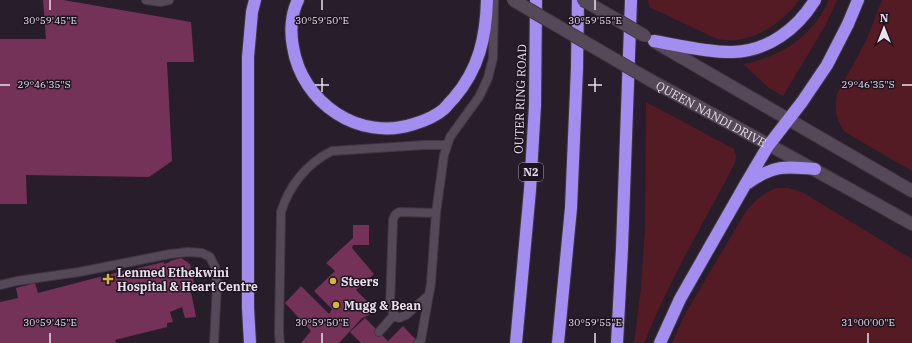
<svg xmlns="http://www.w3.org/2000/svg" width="912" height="343" font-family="'IBM Plex Serif',serif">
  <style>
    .green { fill: #541b24 }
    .building { fill: #753259 }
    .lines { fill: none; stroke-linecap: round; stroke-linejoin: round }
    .service-casing { stroke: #403742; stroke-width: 10 }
    .secondary-casing { stroke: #403742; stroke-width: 14 }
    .motorway-casing { stroke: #403742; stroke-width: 14 }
    .service { stroke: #554858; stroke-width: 8 }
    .secondary { stroke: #554858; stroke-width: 12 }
    .motorway { stroke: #a38ef0; stroke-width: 12 }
    .secondary-bridge-casing { stroke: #403742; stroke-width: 14; stroke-linecap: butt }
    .secondary-bridge { stroke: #554858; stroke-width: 12 }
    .ticks { fill: none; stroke: #e8e0ea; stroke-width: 1.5 }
    .poi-dot { fill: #d4b635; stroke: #1e1321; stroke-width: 1.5 }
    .labels { text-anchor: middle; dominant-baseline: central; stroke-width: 3; stroke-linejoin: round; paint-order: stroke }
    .shield { fill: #1e1321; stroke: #aba2ae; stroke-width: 1 }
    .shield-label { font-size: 11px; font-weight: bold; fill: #e8e0ea }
    .street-label { font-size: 12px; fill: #e8e0ea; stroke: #1e1321 }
    .poi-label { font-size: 12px; font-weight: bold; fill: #e8e0ea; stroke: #1e1321; text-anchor: start }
    .ticks-label { font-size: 10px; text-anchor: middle; fill: #e8e0ea; stroke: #1e1321; stroke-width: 3; stroke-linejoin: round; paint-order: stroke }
  </style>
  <rect width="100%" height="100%" fill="#281d2b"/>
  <path class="green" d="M648,0H799C783,24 748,46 718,39C711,37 703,32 696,29C680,21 664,14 649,7Z
    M829,0H837L825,26L783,96L769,88L743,64C781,57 813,36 829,0Z
    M882,0H912V171L845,132C836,120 834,109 837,94L866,41Z
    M646,102L734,149L736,156L735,163C704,222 669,281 644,343H634L641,288L645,227Z
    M776,188H788L802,192L912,259V343H672L684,316L743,216C753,202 760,195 776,188Z"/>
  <path class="building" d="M43,0H63L191,22L194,62H167L172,161L149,177L26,175L27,204H0V39H46Z
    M353,225H369V245H353L352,248L374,274L356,290L369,303V315L362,318L339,343H301L311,331L285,303L301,286L329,314L332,309L314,291L335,271L326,263L353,238Z
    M181,258L190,264L194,283L190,287L196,317L185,318L182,307L170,312L173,322L167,323V327L115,340L116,343H0V302L18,298L16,288L35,283L38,293L130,269V270L164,262V264L170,262V261Z
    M365,318L388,341L403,326L417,341L415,343H361L350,332Z"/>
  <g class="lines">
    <g class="service-casing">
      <path id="service" d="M146,0L160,2L169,0
        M0,285L17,281L79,272L170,254L188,252L202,253L210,257L215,267L217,285L214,343
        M429,295L406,315L399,318L394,315L390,306L393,220L395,215L399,212L436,213
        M379,332L394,315
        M280,343L279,333L281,212C289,186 307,163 332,151L424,145H446
        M418,343L421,340L431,283L436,213L444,155L450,137L479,97L488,78L493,58L494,0"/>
    </g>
    <g class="secondary-casing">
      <g id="secondary">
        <path d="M655,42L912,191"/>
        <path id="s1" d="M650,80C738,128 825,175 912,224"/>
      </g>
    </g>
    <g class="motorway-casing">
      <path id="motorway" d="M298,0C291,14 290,32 293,47C302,103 359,142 414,124C424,121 436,116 444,109C447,106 450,102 454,98C479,69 486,37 487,0
        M654,41C677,45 709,53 733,52C768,51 797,29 815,0
        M748,183C773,165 786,166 815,169
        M250,343L248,308V57L252,12L255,0
        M516,343L530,190L535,105L536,0
        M558,343L571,208L577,68L578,0
        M617,343L622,248L631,0
        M660,343L680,299L745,185L768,146L802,102L827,65L848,24L858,0"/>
    </g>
    <use href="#service" class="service"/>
    <use href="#secondary" class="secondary"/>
    <use href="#motorway" class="motorway"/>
    <g class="secondary-bridge-casing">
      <path id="secondary-bridge" d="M513,0L650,80
        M583,0L645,36"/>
    </g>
    <use href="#secondary-bridge" class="secondary-bridge"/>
  </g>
  <path class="ticks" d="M50,0V10M322,0V10M595,0V10M322,78V92M595,78V92M0,85H10M315,85H329M588,85H602M902,85H912M50,333V343M322,333V343M595,333V343M868,333V343"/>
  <g class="poi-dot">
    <path d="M106 273h4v4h4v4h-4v4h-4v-4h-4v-4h4z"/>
    <circle cx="333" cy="281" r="4"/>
    <circle cx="336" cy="305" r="4"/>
  </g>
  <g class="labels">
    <rect class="shield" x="519" y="163" width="24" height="18" rx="3"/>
    <g class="shield-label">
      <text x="531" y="172">N2</text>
    </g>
    <g class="street-label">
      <text transform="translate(520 99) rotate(-88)">OUTER RING ROAD</text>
      <text stroke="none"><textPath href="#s1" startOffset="70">QUEEN NANDI DRIVE</textPath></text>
    </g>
    <g class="poi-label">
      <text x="117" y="272">Lenmed Ethekwini<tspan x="117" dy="14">Hospital &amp; Heart Centre</tspan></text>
      <text x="341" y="281">Steers</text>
      <text x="344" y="305">Mugg &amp; Bean</text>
    </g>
  </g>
  <g class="ticks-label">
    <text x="50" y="24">30°59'45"E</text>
    <text x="322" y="24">30°59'50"E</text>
    <text x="595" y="24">30°59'55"E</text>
    <text x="44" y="88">29°46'35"S</text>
    <text x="868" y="88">29°46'35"S</text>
    <text x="50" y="326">30°59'45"E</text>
    <text x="322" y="326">30°59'50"E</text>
    <text x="595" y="326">30°59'55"E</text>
    <text x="868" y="326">31°00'00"E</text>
  </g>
  <g transform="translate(884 28)" stroke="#1e1321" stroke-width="3" paint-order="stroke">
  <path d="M0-3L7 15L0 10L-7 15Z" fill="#e8e0ea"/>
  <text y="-6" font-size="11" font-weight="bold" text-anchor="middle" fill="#e8e0ea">N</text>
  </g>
</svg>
